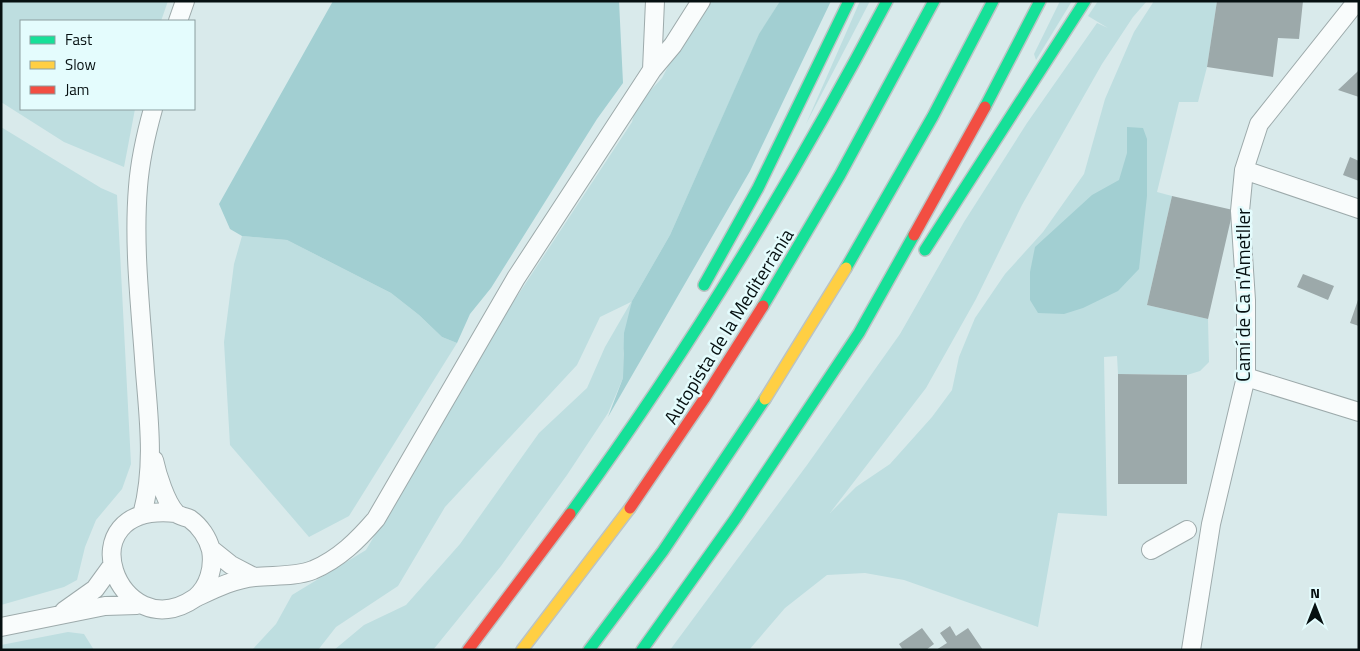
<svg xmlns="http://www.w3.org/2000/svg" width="1360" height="651" font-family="'Titillium Web',sans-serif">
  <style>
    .green { fill: #bedee0 }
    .forest { fill: #a2cfd2 }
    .building { fill: #9ca9aa }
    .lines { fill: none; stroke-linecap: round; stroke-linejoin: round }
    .street-casing { stroke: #9daaab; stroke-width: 20 }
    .fast-casing { stroke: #bbc3c4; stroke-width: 14 }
    .slow-casing { stroke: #bbc3c4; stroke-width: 14 }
    .jam-casing { stroke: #bbc3c4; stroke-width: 14 }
    .street { stroke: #f9fcfc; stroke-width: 18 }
    .fast { stroke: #16e098; stroke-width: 11 }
    .slow { stroke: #ffcf43; stroke-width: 11 }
    .jam { stroke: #f24e42; stroke-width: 11 }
    .labels { text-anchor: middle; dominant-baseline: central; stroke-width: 5; stroke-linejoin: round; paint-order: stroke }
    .street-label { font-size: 19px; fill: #061011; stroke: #e4fcfd }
  </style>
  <rect width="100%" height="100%" fill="#d9eaeb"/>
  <path class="green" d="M1,1H168L161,21H21V109H135L124,167L64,142L1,102Z
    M707,1H780L759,35L670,235L632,301L623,354V378L608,413L567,475L501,566L433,650H334L364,625L406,605L460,544L539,433L587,388L605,347L631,302L600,317L577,365L445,507L398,586L336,627L318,650H252L276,624L292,595L366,550L510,307L632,122L636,106L662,78L678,47Z
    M860,1H870L806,124Z
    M1060,1H1072L1036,60L1034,54Z
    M1098,1H1147L1133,17L1102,64L1022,205L976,299L926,388L830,513L856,487L890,464L932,417L952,390L959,357L975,318L1005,274L1043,232L1084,174L1105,99L1134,32L1154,1H1217L1207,67L1198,102H1179L1157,192L1172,196L1147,305L1208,319L1209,362L1200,371L1187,375L1118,374L1117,356L1104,357L1107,516L1058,513L1038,627L904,580L865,573L827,575L785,608L749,650H670L807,465L900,334L964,222L1027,123L1097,23L1108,28L1088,16Z
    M1,127L101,188L117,195L131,464L122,489L96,520L85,547L77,580L64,587L1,605Z
    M242,236L287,240L391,293L419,315L442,337L457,343L349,516L309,537L230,445L224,342L234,264Z
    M68,632L84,634L94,650H1V645Z"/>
  <path class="forest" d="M333,1H619L623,83L597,119L491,288L470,314L457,343L442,337L419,315L391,293L287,240L242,236L230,229L219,204Z
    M780,1H831L750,171L608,417L623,378L624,333L632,301L670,235L759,34Z
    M1127,127L1143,128L1147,139V196L1139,269L1118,291L1083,308L1064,314L1038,313L1030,300V272L1035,247L1092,195L1119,180L1127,153Z"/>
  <path class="building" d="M1217,1H1303L1299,39L1278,38L1273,77L1207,67Z
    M1359,70V97L1338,90L1356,73Z
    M1350,157L1359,161V181L1343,175Z
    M1172,196L1233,210L1208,319L1147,305Z
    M1303,274L1334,286L1328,300L1297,287Z
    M1358,300H1359V326L1350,323Z
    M1118,374L1187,375V484H1118Z
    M950,626L956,636L968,628L983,650H936L947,643L940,633Z
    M922,628L934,644L926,650H903L899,644Z"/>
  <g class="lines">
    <g class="street-casing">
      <path id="street" d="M178,21L185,1
        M652,70L655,1
        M1244,170L1359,209
        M1246,377L1359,412
        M154,460C157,474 166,503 176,513C179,516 186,517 190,519C200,526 208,538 211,550C214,567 209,587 195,598C118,651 63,501 176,513
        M142,515C155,468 149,420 145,372C141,311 133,248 138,187C140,160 146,134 153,109
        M211,549L231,565L254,577
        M1151,550L1187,530
        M197,597C216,588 234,579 255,577C274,575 295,577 313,570C339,559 358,540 376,519L516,278L652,70L673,45L701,1
        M64,611L95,589L111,567
        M1,627L105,606L137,605
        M1191,650L1211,524L1246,377V300L1240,211L1244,170L1259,124L1357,1"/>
    </g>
    <g class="fast-casing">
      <path id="fast" d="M985,107L1040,1
        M925,250L1085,1
        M846,268L933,116L993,1
        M704,285L758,188L849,1
        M763,306L840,175L934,1
        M570,514C689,351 793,179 887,1
        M589,650L663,551L765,399
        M642,650L735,519L859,333L914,235"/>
    </g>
    <g class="slow-casing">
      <path id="slow" d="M765,399L846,268
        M522,650L630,508"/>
    </g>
    <g class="jam-casing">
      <path id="jam" d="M914,235L985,107
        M630,508L704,399L763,306
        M468,650L570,514"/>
    </g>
    <use href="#street" class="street"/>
    <use href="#fast" class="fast"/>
    <use href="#slow" class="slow"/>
    <use href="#jam" class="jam"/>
  </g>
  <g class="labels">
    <g class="street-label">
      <text transform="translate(1242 295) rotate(-90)">Camí de Ca n'Ametller</text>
      <text transform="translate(728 326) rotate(-58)">Autopista de la Mediterrània</text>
    </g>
  </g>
  <rect width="1360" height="651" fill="none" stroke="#061011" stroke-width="5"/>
  <rect x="20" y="20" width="175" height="90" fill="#e4fcfd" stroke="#8b9e9f"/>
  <rect x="30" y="36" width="25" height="8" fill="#16e098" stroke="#8b9e9f"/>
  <text x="65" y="45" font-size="15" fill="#061011">Fast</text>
  <rect x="30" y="61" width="25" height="8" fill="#ffcf43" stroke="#8b9e9f"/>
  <text x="65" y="70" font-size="15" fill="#061011">Slow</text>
  <rect x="30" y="86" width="25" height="8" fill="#f24e42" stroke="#8b9e9f"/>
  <text x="65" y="95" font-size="15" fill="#061011">Jam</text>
  <g transform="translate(1315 606)" stroke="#e4fcfd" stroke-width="4" paint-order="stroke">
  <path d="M0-4L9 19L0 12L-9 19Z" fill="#061011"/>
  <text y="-8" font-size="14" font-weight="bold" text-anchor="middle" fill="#061011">N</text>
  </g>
</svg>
